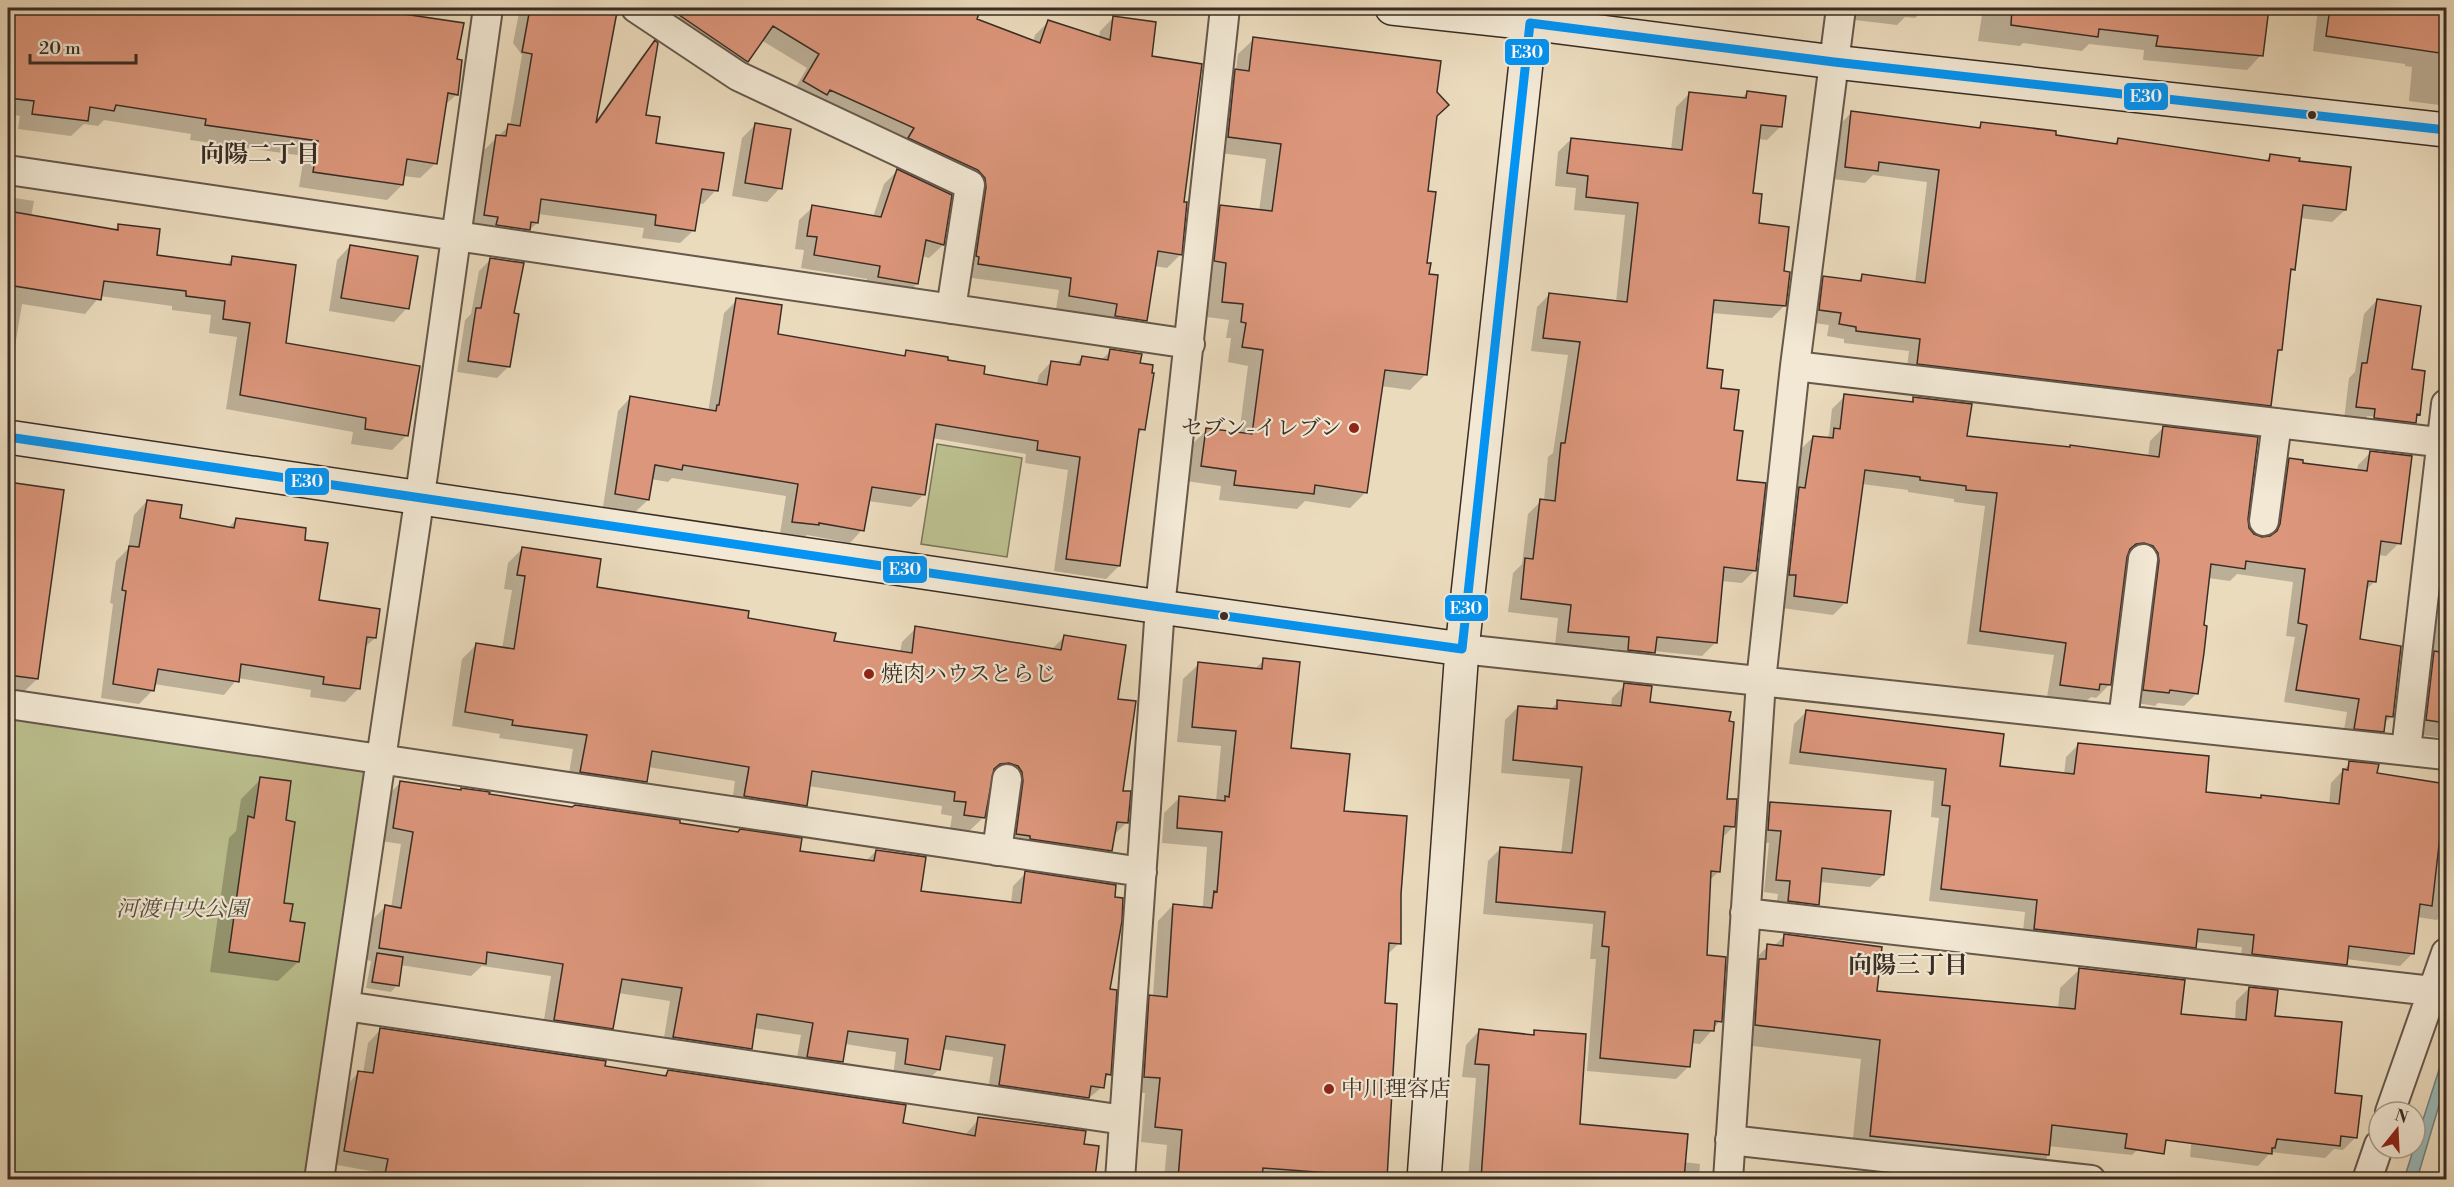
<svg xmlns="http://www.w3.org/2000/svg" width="2454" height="1187" font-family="'Libre Bodoni','Noto Serif JP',serif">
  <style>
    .green { fill: #bbbf8e; stroke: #7a765a; stroke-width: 1.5 }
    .water { fill: #9ab9b8; stroke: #73817d; stroke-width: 1.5 }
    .shadow { fill: #0003; fill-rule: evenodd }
    .building { fill: #dc967b; stroke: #392d25; stroke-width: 1.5 }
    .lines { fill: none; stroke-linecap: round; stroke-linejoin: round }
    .street-casing { stroke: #66584b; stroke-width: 32 }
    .secondary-casing { stroke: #392d25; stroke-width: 36 }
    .street { stroke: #f2e8d4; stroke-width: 28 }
    .secondary { stroke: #f2e8d4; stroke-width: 33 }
    .bus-1-casing { stroke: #f2e8d4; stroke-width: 14 }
    .bus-1 { stroke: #0394f4; stroke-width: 9 }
    .bus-dot { fill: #392d25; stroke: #f2e8d4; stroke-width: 2 }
    .poi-dot { fill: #8f2418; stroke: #f2e8d4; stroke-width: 2 }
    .labels { text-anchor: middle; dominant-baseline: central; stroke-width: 4.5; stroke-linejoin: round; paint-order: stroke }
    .poi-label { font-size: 22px; fill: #392d25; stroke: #f2e8d4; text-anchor: start }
    .park-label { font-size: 22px; font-style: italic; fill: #534a3a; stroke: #f2e8d4 }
    .neighbourhood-label { font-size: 24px; font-weight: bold; fill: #392d25; stroke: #f2e8d4 }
    .line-badge { stroke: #f2e8d4; stroke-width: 2 }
    .badge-label { font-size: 16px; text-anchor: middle; font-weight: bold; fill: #fff }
  </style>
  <rect width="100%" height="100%" fill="#ebdbbd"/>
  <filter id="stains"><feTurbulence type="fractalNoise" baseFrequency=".00333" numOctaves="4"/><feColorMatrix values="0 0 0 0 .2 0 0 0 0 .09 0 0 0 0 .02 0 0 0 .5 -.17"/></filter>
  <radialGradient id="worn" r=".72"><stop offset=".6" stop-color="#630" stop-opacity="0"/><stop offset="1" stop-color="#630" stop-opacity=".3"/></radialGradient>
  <path class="green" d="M937,444L1022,458L1007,557L921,544Z
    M8,704L379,759L319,1179L8,1180Z"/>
  <path class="water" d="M2446,1048V1082L2417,1179H2404Z"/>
  <path class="shadow" d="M8,8H193L196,11V8H409L400,15L456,61L457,94L444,106L436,163L420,178L403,176L402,185L387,200L299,187L304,156L190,140L191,134L104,120L98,126L84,124L71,136L18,129L20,116L8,114V51L147,70L151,37L8,14Z
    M520,8H587L615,13L595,122L642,56L655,42L644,117L654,144L716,190L703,204L698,203L694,230L680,243L642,238L644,228L538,214L537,223L523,236L472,228L484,150L510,125L522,55L513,43Z
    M685,8H980L975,20L1033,42L1035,35L1048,22L1099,39L1100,31L1113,18L1150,58L1183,203H1186L1180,255L1167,268L1154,266L1145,320L1132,333L1102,329L1104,316L1056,309L1059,290L965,277L974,201L791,95L807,68L761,40L747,61L734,74L672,26Z
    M1849,8H1926L1915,18L1905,17L1897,25L1847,19Z
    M1983,8H2267L2261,55L2247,70L2143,60L2144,50L2089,44L2082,51L2023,43L2020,46L1978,41Z
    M2318,8H2446V106L2409,101L2412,67L2405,66V64L2313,51Z
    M1254,39L1436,92V117L1426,192L1425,375L1410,390L1381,386L1366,492L1350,508L1305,501L1297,509L1219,500L1221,486L1186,481L1191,445L1207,430L1239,434L1248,366L1228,362L1231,338H1226L1229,320L1207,317L1211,278L1199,276L1205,222L1221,207L1259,211L1266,159L1213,152L1220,86L1236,70L1238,54Z
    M1747,93L1780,127L1767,140L1758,139L1752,194L1757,225L1782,273L1785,305L1772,318L1711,313L1705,369L1719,389L1732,431L1735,481L1755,570L1742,583L1721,581L1715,643L1702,656L1654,651L1641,666L1615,663L1617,649L1555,645L1558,618L1508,612L1513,573L1522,564L1528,514L1541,501H1544L1548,457L1553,453L1568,355L1531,351L1537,307L1550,294L1616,302L1625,215L1574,210L1576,188L1555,186L1558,152L1571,139L1671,150L1676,107L1689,94L1740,99Z
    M1852,112L1977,129L1982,124L2113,145L2118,140L2264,162L2270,156L2298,162L2345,210L2332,222L2300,218L2294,269L2289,274L2280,350L2276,354L2270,405L2258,417L1906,376L1909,351L1844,343V339L1827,336L1829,325L1807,322L1811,290L1824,278L1856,282L1863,276L1915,283L1927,182L1873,175L1865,183L1833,179L1839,125Z
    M755,125L780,188L767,202L732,196L742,138Z
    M897,171L943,245L929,258L922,256L917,284L903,297L865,290L867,279L801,268L804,250L795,249L799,220L813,207L873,217L884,184Z
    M8,197L34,201L31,217L113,231L119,226L155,256L225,266L233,258L284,345L407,435L392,450L351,444L353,432L226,409L237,337L209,333L211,315L172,310V306L100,296L85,314L22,304L13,359L8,365Z
    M350,246L407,308L394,322L329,311L337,260Z
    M491,259L512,315L509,366L497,378L457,372L465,320L471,314L479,271Z
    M737,300L776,335L902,357L907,352L946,361L982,375L1037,384L1039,375L1051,362L1074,366L1082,357L1101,360L1111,351L1139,364L1143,429L1137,436L1119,566L1106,579L1054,571L1068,470L1025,463L1026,454L932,438L924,494L911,507L868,501L862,530L850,543L807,535L804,537L780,534L786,496L672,478L668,482L651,479L648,500L635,512L603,507L618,411L630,398L708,412L724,313Z
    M2377,300L2410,370L2418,414L2414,422L2401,436L2344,420L2349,378L2355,372L2364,314ZM2367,416L2408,420V423L2367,418Z
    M1845,396L1909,403L1914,398L1966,437L2148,457L2150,441L2163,428L2246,519L2248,528L2253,535L2262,539L2268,538L2277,473L2290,460L2301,464L2357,471L2358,465L2371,452L2399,543L2386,556L2378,555L2374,582L2365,591L2358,640L2392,716L2383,724L2382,731L2369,744L2342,741L2347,712L2284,702L2295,637L2286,636L2293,582L2237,574L2230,581L2208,578L2197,693L2184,706L2158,703L2155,706L2131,702V555L2125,556L2109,685L2096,698L2091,697L2085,702L2047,697L2054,655L1967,644L1985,506L1954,502V499L1908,492V490L1862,484L1846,602L1833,615L1782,608L1800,450L1813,437L1825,439L1829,435L1832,409Z
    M8,484L62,491L37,679L11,704H8Z
    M147,501L179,519L227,529L236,520L303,541L318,602L375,638L364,648L358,689L345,702L310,697L311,690L238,678L224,695L154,684L152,691L139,704L101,698L113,604L110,603L116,561L128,549L134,515Z
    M2446,548V738L2413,734L2432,562Z
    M522,549L595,588L746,620L833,642L900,652L902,642L916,628L1051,650L1064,637L1116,700L1121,792L1127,822L1113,836L1111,850L1096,864L1003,848L994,776L991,777L984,817L969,831L950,829L952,816L941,814L942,806L808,786L805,805L791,819L731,810L735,781L648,767L646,781L632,796L567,786L573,749L499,738L500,734L452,726L462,659L477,644L502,649L512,590L504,589L508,563Z
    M1264,660L1289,750L1343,812L1400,894L1399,943L1386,956L1384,1004L1396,1005L1385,1180H1164L1167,1145L1141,1142L1145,1093L1129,1092L1134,1012L1150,996L1153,997L1158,921L1173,905L1199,908L1203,905L1207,847L1162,843L1164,813L1179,798L1216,801L1221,746L1177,742L1183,679L1199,664L1254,670Z
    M1625,685L1648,703L1726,800L1733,827L1722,838L1719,871L1709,881L1706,957L1720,1021L1700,1044L1691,1043L1689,1066L1676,1079L1587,1071L1596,959H1590L1593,924L1483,914L1488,861L1501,848L1561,854L1570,779L1501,773L1505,720L1518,707L1550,710L1558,702L1611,706L1612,698Z
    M1806,712L1998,768L2064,775L2066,757L2078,745L2204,793L2329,805L2331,783L2350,763L2376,774L2446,785V910L2437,920L2417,917L2413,953L2400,966L2346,959V964L2333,977L2240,966L2242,947L2195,942V947L2183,959L2022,941L2025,912L1929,901L1939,818L1931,817L1934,781L1789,764L1794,724Z
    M261,779L284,822L282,904L298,962L278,981L210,972L229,838L236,831L241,799Z
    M401,782L459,792L462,789L488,795L678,824L798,852L866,861L876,851L919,892L1011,903L1013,886L1026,873L1108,991L1109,1074L1103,1080L1102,1087L1075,1110L987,1097L993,1057L942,1049L939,1069L926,1082L893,1076L896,1052L845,1044L842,1062L829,1074L795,1069L801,1035L753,1028L750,1048L737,1061L662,1050L670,1001L618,993L611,1028L599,1041L542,1032L551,976L482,966L471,976L400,965L397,985L391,992L366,988L371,961L367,960L373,919L385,907L391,908L401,844L381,841L388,795Z
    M1770,803L1883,875L1870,887L1820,882L1817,904L1805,917L1775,914L1778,894L1764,892L1769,843L1756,842L1757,816Z
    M1784,936L1876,992L2058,1009L2060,988L2080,969L2151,1136L2132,1155L2048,1146L2047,1158L2028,1177L1851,1158L1861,1059L1736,1044L1749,965L1768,946H1774Z
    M2249,988L2334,1094L2355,1138L2343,1150L2334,1149L2325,1158L2271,1152L2258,1166L2190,1157L2201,1031L2235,1021L2236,1001Z
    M381,1029L662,1077L668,1071L703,1101L693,1180H374L376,1172L332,1164L346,1086L359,1072L363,1073L368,1043Z
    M1479,1031L1531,1036L1535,1032L1579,1126L1684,1162L1700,1164L1699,1180H1468L1476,1078L1462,1077L1466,1045Z
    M744,1098L965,1135L979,1119L1083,1146L1094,1176L1091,1180H735Z
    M1866,1173L1923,1180H1860Z"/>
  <path class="building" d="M8,8H363L464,23L457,59L462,60L458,95L448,93L437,164L407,159L403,185L313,172L318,141L205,125L206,119L116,105L114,111L90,107L88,121L32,114L34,101L8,98Z
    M530,8H594L617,12L596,123L655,40L658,43L646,115L660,117L656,143L724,153L718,191L702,189L695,231L655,225L656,215L541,199L538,223L531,222L530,230L496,225L498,217L484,215L496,135L506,136L508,124L520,126L532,54L522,52Z
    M669,8H981L977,19L1040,43L1048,20L1110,40L1113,16L1156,22L1152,56L1202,64L1184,202H1187L1182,255L1158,251L1147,321L1115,316L1117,304L1069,296L1071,278L978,264L979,257L976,256L986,187L985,178L978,170L908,138L914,128L830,90L827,95L803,81L819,54L773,26L748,62Z
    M2012,8H2269L2263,56L2156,46L2158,36L2099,29L2098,37L2011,25Z
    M2330,8H2446V54L2326,36Z
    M1253,37L1441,61L1437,92L1449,105L1437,116L1428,191L1436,192L1427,263H1431L1429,274L1438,275L1427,375L1385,370L1367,493L1315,485L1314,494L1234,485L1236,471L1201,466L1206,428L1252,434L1263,350L1242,347L1246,323L1241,322L1243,304L1222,302L1226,263L1214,261L1220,205L1272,211L1281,144L1228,137L1235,69L1249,71Z
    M1747,91L1786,96L1782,127L1761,125L1753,193L1762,194L1759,223L1789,227L1784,271L1790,272L1786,306L1714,300L1707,368L1723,370L1721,388L1739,390L1734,430L1743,431L1737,480L1766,483L1756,571L1724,567L1717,643L1657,637L1655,653L1628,650L1629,637L1568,632L1571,605L1521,599L1525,558L1533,559L1540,499L1555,501L1561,443H1565L1580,342L1543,338L1549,293L1627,302L1638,203L1586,197L1588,176L1567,173L1571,138L1682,150L1689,92L1746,98Z
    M1851,111L1980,128L1981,122L2056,131V135L2117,144L2118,138L2269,161L2270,154L2300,158L2299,161L2351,167L2346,210L2303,205L2295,270L2291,269L2282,350H2278L2271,406L1917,364L1920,339L1856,331V327L1839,324L1841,313L1819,310L1823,276L1861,281L1862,274L1925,283L1939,170L1879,162L1878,171L1845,167Z
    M755,123L791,129L782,189L745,183Z
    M897,169L952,195L944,245L926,240L918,284L878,277L880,266L814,255L817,237L807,236L812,205L881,217Z
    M14,212L118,230V224L160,229L157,255L231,265L232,256L296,265L286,343L420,366L408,436L365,429L366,418L240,395L250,323L223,319L225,301L186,296V291L104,281L101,300L8,285V259Z
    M350,245L418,256L409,309L341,298Z
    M490,258L524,263L514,313L519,314L510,367L468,361L476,308H481Z
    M736,298L782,305L778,334L905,356L906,350L948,357V360L985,366L984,374L1047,385L1051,361L1080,365L1082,356L1108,360L1110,349L1142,354L1140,363L1153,365L1152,373H1154L1145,430L1139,429L1120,566L1066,559L1080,457L1037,450L1038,441L936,424L925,495L872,487L864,531L819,523V525L792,522L798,484L683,465L682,470L655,465L649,500L615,494L630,396L716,411L717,405H719Z
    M2377,299L2421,306L2412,369L2425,371L2420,415L2417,414L2416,423L2374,418L2375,409L2356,407L2362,363H2367Z
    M1844,394L1913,402V397L1972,404L1967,436L2070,447V445L2159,457L2163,426L2258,437L2248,519L2249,528L2254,534L2262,537L2270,536L2277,531L2280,524L2289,458L2303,460V463L2367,471L2370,451L2412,456L2401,544L2381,541L2376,582L2368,581L2360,639L2401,646L2393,717L2386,716L2384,732L2354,729L2359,699L2296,690L2307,625L2298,623L2305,569L2246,561L2245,569L2211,564L2204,625L2207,626L2204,653L2198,694L2170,690L2169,693L2143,690L2159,561L2158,553L2153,546L2144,543L2136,544L2130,549L2127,557L2111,685L2100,684L2099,690L2060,685L2066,643L1980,631L1997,493L1966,490V486L1920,480V477L1865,470L1847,603L1794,596L1796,575H1789L1799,487L1805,488L1813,436L1833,438L1834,428L1840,429Z
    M8,482L64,490L38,679L8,675Z
    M147,500L182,505L180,518L234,528L236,518L306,528L305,540L328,543L319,600L380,609L376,638L367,637L360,689L323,684L324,677L241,664L239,682L158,669L154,691L113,684L126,591L122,590L129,546L139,547Z
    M522,547L601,559L597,587L749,611L748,618L836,633L834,641L912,653L915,626L1061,650L1064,635L1126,645L1118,699L1136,701L1123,791H1131L1128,823L1117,822L1112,851L1030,839V836L1016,834L1023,781L1022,772L1018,766L1009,763L1000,764L994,769L985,818L964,815L966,802L954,801L955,792L812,771L807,806L744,796L749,767L652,751L647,782L580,772L587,735L512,725L513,720L465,712L476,643L514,649L525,576L517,575Z
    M2434,651L2446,653V723L2426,720Z
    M1263,658L1300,662L1291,748L1350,754L1344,811L1407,816L1401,894V944L1389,943L1385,1003L1397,1004L1387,1179H1354L1355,1175L1263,1168L1262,1179H1178L1182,1130L1155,1127L1160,1078L1144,1077L1149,995L1167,997L1173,904L1212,908L1214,891L1217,892L1222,832L1177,828L1179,796L1225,801V796L1229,797L1236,731L1192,727L1198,662L1262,669Z
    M1624,683L1652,686L1650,702L1731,712L1729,721L1734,722L1727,799H1737L1735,827L1724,826L1720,872L1711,871L1707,955L1726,957L1722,1022L1715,1021L1714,1031L1694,1030L1690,1067L1600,1058L1609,947L1602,946L1605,912L1496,902L1500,847L1572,853L1582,767L1513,760L1518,706L1557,709V700L1621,706Z
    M1806,710L2004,734L2000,766L2074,774L2078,743L2209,756L2206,792L2261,798V795L2339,804L2343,769L2348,770L2349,761L2379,764L2377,773L2446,784L2432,906L2420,904L2414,954L2349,946L2347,965L2252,954L2254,935L2198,929L2196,948L2034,929L2037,900L1941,889L1950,806L1942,805L1946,769L1800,752Z
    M260,777L291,781L286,820L295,822L284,903L293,904L290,921L305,923L299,962L229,952L248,816L254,818Z
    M400,781L461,790V788L490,792L489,794L572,807L575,805L680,820V823L738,832L740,829L802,838L800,851L874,861L876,850L926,857L921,891L1021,903L1025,871L1116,885L1115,897L1123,898L1122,921L1110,989L1117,990L1111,1075L1106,1074L1104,1088L1091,1086L1089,1098L999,1085L1005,1045L946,1036L940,1070L905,1064L908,1039L848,1031L843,1062L807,1057L813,1023L757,1014L752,1049L673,1037L682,988L622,979L613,1029L554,1020L563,964L487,952L486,964L379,948L385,905L401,908L413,832L393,828Z
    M1770,802L1891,811L1884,875L1822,868L1819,905L1788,901L1790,881L1776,880L1781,831L1768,830Z
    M1784,934L1882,947L1877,991L2075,1009L2079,968L2185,980L2181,1014L2246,1020L2249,987L2278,990L2275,1016L2342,1022L2335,1093L2362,1096L2357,1138L2341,1136L2340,1146L2277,1139L2275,1148H2272V1154L2166,1140L2164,1154L2125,1148L2127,1134L2052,1125L2049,1155L1870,1136L1880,1040L1755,1025L1759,959H1766L1767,944L1783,946Z
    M377,953L403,957L399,986L372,982Z
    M380,1028L606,1061L605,1066L666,1076L668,1070L906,1105L903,1123L975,1136L978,1117L1086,1131L1084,1144L1099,1146L1095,1177H1087V1179H384L388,1159L344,1151L358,1071L373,1073Z
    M1479,1029L1534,1035V1030L1586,1034L1580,1124L1688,1134L1684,1179H1652L1558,1173L1557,1179H1481L1489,1065L1475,1064Z"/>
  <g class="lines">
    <g class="street-casing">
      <path id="street" d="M636,8L738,76L970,185L951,309
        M8,170L1190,344
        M1795,366L2446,443
        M2264,521L2277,423
        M1462,649L2446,755
        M8,704L1142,872
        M2123,720L2143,559
        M2406,750L2446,404
        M997,851L1007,779
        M1745,913L2432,991
        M345,1006L1124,1120
        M2390,1112L2446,953
        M1730,1140L2091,1180
        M319,1180L423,474L488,8
        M1120,1180L1160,607L1225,8
        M1728,1180L1761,681L1795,366L1841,8
        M2367,1180L2379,1145"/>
    </g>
    <g class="secondary-casing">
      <path id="secondary" d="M1392,8L1530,23L1834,62L2446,130
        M8,437L1160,607L1462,649
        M1424,1180L1462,649L1532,8"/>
    </g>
    <use href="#street" class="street"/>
    <use href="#secondary" class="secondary"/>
    <g class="bus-1-casing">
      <path id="bus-1" d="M8,437L1160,607L1462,649L1530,23L1834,62L2446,130"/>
    </g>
    <use href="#bus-1" class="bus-1"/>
  </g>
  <g class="bus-dot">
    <circle cx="2312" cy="115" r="5"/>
    <circle cx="1224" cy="616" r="5"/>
  </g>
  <g class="poi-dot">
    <circle cx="1354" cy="428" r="6"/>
    <circle cx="869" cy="674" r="6"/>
    <circle cx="1329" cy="1089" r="6"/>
  </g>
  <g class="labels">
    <g class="poi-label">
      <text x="1342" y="428" text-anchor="end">セブン-イレブン</text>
      <text x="881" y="674">焼肉ハウスとらじ</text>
      <text x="1341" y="1089">中川理容店</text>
    </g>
    <g class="park-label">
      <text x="182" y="909">河渡中央公園</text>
    </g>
    <g class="neighbourhood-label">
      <text x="260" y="155">向陽二丁目</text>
      <text x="1908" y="966">向陽三丁目</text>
    </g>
  </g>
  <g class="line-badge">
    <rect x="1504" y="38" width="46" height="28" rx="6" fill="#0394f4"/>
    <rect x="2123" y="82" width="46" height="29" rx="6" fill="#0394f4"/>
    <rect x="284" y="467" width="46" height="29" rx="6" fill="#0394f4"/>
    <rect x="882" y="555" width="46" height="29" rx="6" fill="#0394f4"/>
    <rect x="1444" y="594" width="45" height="28" rx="6" fill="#0394f4"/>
  </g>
  <g class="badge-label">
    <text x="1527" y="58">E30</text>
    <text x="2146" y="102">E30</text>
    <text x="307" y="487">E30</text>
    <text x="905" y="575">E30</text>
    <text x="1466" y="614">E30</text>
  </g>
  <rect width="2454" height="1187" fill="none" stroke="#ebdbbd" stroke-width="30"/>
  <rect x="9" y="9" width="2436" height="1169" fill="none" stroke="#392d25" stroke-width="3"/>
  <rect x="15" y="15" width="2424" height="1157" fill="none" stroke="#392d25" stroke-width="1.5"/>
  <g transform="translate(2397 1130) rotate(18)"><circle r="28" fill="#f2e8d4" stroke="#a89d8e" stroke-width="1.5"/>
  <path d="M0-4.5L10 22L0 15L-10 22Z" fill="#8f2418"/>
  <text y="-9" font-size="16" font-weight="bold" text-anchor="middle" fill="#392d25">N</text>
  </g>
  <path d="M30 54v9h106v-9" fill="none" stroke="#392d25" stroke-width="3"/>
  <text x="39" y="54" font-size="18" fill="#392d25" stroke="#f2e8d4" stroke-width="4.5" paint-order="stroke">20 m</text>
  <rect width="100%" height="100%" filter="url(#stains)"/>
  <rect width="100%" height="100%" fill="url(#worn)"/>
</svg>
